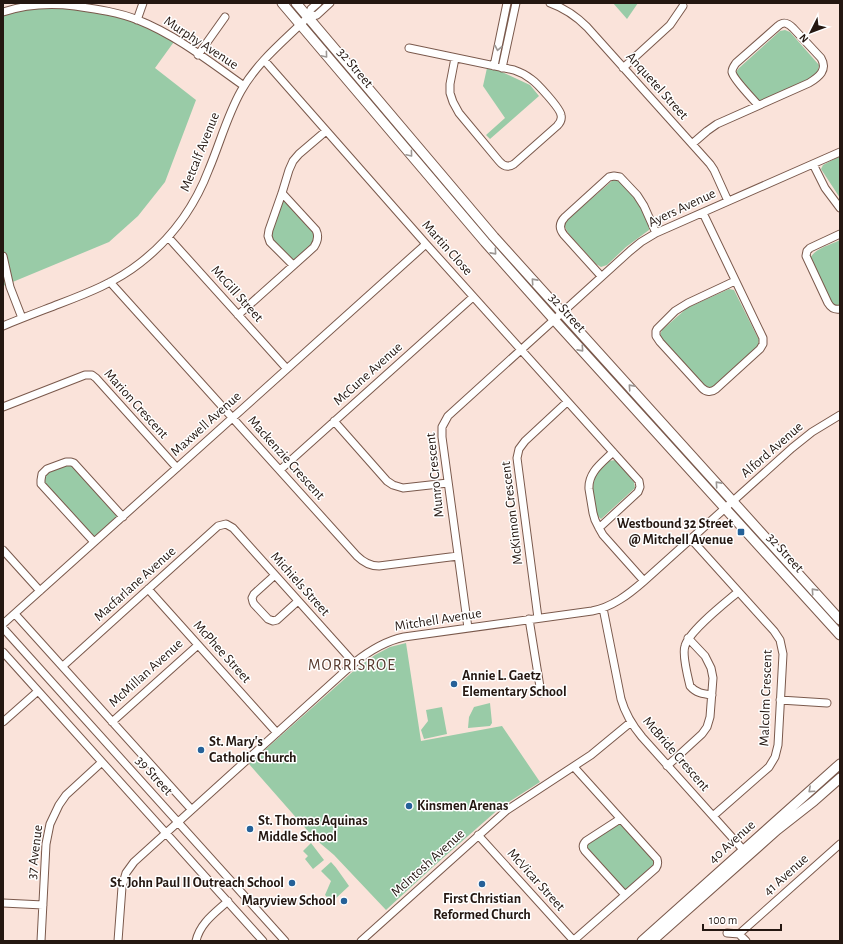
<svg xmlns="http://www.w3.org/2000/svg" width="843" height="944" font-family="'Alegreya Sans',sans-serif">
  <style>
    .green { fill: #99cba7 }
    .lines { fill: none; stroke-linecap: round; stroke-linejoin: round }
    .minor-casing { stroke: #7a594c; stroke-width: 9 }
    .major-casing { stroke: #7a594c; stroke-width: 11 }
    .minor { stroke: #fff; stroke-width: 7 }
    .major { stroke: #fff; stroke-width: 9 }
    .oneway { stroke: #9c9794 }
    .poi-dot { fill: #256198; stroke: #fff; stroke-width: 1.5 }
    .labels { text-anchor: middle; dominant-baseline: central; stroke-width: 3; stroke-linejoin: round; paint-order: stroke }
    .street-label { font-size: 14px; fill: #241711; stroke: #fff }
    .poi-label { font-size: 14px; font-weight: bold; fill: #241711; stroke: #fff; text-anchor: start }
    .quarter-label { font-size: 16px; letter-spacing: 1px; fill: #57392d; stroke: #fff }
  </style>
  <rect width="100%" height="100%" fill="#fae3da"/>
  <path class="green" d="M613,3H638L627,19Z
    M40,4L111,12L176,39L155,68L196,100L165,182L138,216L109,242L3,286V15Z
    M785,30L790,32L819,65C818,74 815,76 808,81L763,101H759L756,98L737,78L736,72L739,68L780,31Z
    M487,68L500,71L530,85L539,96L490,139L486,135L505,118L483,86Z
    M840,156V198L821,169L823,165Z
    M613,180H618L635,197L649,224V230L626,247L607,265L601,267L596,264L568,233L564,225L567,220Z
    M282,193L316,230L318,239L293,265L269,239Z
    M840,240V306L836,307L832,304L810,258C816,248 830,245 840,240Z
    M729,289L734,290L759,340L758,346L713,387L709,388L705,386L662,340L660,335L662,330L687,308Z
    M616,460L634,482L635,488L601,519L596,514L592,492L595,476L608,461Z
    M69,462L123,517L94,542L43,486L42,474Z
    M406,643L421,741L502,726L540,782L501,807L435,865L386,910L334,855L314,838L249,764L358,667L375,655L390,647Z
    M490,703L492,723L490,726L468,728L469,717L474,707Z
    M442,707L447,734L424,739L421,730L428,721L426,710Z
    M620,819L658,861L625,895L583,845Z
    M311,843L324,860L313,869L305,859L308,856L303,851Z
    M331,862C338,869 343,878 349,886L334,900H330L325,895L331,881L321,871Z"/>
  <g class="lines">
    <g class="minor-casing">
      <path id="minor" d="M550,3C564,8 576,16 587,27L710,164L714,170L728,201
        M3,12C27,4 50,3 75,6C96,9 118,12 138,20C176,35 210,62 244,86
        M308,17L317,15L330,3
        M137,20L143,3
        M409,48L514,70C520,72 526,75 531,79C537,83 560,108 561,115C562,119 560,123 557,126L514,164C508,168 503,166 499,161L459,113L453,102L450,93V84L455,58
        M198,55L225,17
        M264,60L426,244L639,481L640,487L638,492L599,528
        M494,66L507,3
        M502,68L516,3
        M623,68L670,25L683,6
        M692,144L707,131L717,124L809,83C819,77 828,70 821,58L793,28C788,23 784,21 778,26L736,63C734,66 732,68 732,72C733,79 753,99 758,105
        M813,164L825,188L840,208
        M703,213L763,338V344L760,349L716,389C711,393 706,392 702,388L660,342L656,336V331L657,329L675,311L688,303L735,281
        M840,234L810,248L807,251L806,256L828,303C831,308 834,310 840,309
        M168,237L287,369
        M3,256L10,287L22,318
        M293,265L270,242L268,236L269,230L282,193L289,170L293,161L299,154L326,131
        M601,276L564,235C559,229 559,223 565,217L609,177L614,176L620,177L637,195L644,206L656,233
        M110,282L357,556C363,562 370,566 379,566L458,556
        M238,315L314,247C318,241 319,236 316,230L282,193
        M3,326C22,318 41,311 59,304C88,293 116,282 140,263C171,239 195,206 209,169C220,143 227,116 241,91C258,61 284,41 308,17L311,9L318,3
        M3,407L85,375H92L96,378L177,468
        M334,421L387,481L393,485L403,488L448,483
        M613,452C602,463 588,472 589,489L593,513L595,520L599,528L603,535L644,581
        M280,470L473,297
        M691,539L774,631L780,640L783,654L778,745L775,757L769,767L713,816
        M94,542L41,484V480L42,474L47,469L66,462H71L74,463L123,517
        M3,550L40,591
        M275,575L254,594L252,598L253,602L254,604L268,619L273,621L277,620L298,601
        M148,589L277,733
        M603,608L621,699C625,713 632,725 642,737L747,854
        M15,614L191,809
        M538,618L517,458L519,449L525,441L567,402
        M529,619L541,693
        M3,624L426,244
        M3,628L285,941
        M468,628L442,437V427L448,416L630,251L641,242L656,233L840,152
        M3,652L263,941
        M63,666L218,526L226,524L233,528L354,663
        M712,695C703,694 696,693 690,686C688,678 682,654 685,646C689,631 725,603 738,592
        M780,700L827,703
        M3,722L38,691
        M112,722L198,645
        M667,766L702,734L707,727L710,717L713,678L711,668L705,656L688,638
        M620,819L586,841C583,844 582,847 585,851L625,895
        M478,835L574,941
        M3,903L43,905
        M727,933L739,934L840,844
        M739,934L746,941
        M41,941L46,844L50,824L59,805L66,795L102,762
        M118,941L122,887L126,873L134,862L354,663C369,651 385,641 404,637L592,611C612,607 628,595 644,581L792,448L812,432L840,415
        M196,941C200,923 215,913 228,901
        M361,941L507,810L591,755L631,722
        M573,941L656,868C658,865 658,862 657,859L574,767"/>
    </g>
    <g class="major-casing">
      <path id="major" d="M282,3L485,242L557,323L840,635
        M296,3L494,237L840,620
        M642,941L840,764
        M652,941L777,830L814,801L840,778"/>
    </g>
    <use href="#minor" class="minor"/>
    <use href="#major" class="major"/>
  </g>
  <defs><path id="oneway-chevron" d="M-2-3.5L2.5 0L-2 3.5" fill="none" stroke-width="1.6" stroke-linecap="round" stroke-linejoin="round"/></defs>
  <g class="oneway">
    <use href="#oneway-chevron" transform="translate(498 48) rotate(101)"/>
    <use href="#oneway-chevron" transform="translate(325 55) rotate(50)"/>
    <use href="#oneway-chevron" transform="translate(410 154) rotate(50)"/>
    <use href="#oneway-chevron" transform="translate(494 252) rotate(48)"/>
    <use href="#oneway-chevron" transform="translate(534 281) rotate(-132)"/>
    <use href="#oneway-chevron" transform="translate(581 349) rotate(48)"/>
    <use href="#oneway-chevron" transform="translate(631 387) rotate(-132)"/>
    <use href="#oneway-chevron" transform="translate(718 484) rotate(-132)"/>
    <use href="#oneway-chevron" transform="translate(814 591) rotate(-132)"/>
    <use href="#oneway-chevron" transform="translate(811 790) rotate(138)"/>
  </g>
  <g class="poi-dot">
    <rect x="737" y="528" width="8" height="8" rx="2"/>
    <circle cx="454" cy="684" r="4"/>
    <circle cx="201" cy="750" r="4"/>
    <circle cx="409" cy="806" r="4"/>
    <circle cx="250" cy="829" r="4"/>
    <circle cx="292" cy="883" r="4"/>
    <circle cx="482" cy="884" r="4"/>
    <circle cx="344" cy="901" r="4"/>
  </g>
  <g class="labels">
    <g class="street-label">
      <text transform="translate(201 43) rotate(33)">Murphy Avenue</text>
      <text transform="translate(355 68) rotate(50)">32 Street</text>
      <text transform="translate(657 86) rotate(48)">Anquetel Street</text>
      <text transform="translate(200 152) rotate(-68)">Metcalf Avenue</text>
      <text transform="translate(682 208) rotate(-25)">Ayers Avenue</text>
      <text transform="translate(447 248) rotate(48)">Martin Close</text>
      <text transform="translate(237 294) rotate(48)">McGill Street</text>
      <text transform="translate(567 313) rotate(48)">32 Street</text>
      <text transform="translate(368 374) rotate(-42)">McCune Avenue</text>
      <text transform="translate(136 404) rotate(48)">Marion Crescent</text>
      <text transform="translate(206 424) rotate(-42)">Maxwell Avenue</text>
      <text transform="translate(772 450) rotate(-41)">Alford Avenue</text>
      <text transform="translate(286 458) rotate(48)">Mackenzie Crescent</text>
      <text transform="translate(435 475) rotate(-96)">Munro Crescent</text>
      <text transform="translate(512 513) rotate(-97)">McKinnon Crescent</text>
      <text transform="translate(785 553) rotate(48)">32 Street</text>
      <text transform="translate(135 584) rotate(-42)">Macfarlane Avenue</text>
      <text transform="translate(300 584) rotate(48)">Michiels Street</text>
      <text transform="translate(438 620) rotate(-9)">Mitchell Avenue</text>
      <text transform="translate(222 652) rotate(48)">McPhee Street</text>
      <text transform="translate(146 673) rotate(-42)">McMillan Avenue</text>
      <text transform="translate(766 698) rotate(-88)">Malcolm Crescent</text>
      <text transform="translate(676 754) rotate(49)">McBride Crescent</text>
      <text transform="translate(154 776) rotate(48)">39 Street</text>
      <text transform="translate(732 842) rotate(-42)">40 Avenue</text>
      <text transform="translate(35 852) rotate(-83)">37 Avenue</text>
      <text transform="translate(428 863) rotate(-42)">McIntosh Avenue</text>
      <text transform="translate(786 875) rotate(-42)">41 Avenue</text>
      <text transform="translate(536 880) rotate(48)">McVicar Street</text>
    </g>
    <g class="poi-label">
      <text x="733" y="524" text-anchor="end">Westbound 32 Street<tspan x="733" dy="16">@ Mitchell Avenue</tspan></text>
      <text x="462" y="676">Annie L. Gaetz<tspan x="462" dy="16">Elementary School</tspan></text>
      <text x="209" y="742">St. Mary's<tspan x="209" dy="16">Catholic Church</tspan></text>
      <text x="417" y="806">Kinsmen Arenas</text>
      <text x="258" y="821">St. Thomas Aquinas<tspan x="258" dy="16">Middle School</tspan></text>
      <text x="284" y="883" text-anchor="end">St. John Paul II Outreach School</text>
      <text x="482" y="899" text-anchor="middle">First Christian<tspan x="482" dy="16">Reformed Church</tspan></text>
      <text x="336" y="901" text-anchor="end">Maryview School</text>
    </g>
    <g class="quarter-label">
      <text x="352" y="665">MORRISROE</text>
    </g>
  </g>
  <rect width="843" height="944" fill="none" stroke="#241711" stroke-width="8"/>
  <g transform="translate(811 32) rotate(228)" stroke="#ffffff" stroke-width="3" paint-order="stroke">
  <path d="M0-3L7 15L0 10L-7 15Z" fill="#241711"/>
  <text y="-6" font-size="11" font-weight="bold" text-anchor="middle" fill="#241711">N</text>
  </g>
  <path d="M703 924v6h78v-6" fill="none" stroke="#241711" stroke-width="2"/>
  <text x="709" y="924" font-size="12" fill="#241711" stroke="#ffffff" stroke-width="3" paint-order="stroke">100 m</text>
</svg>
